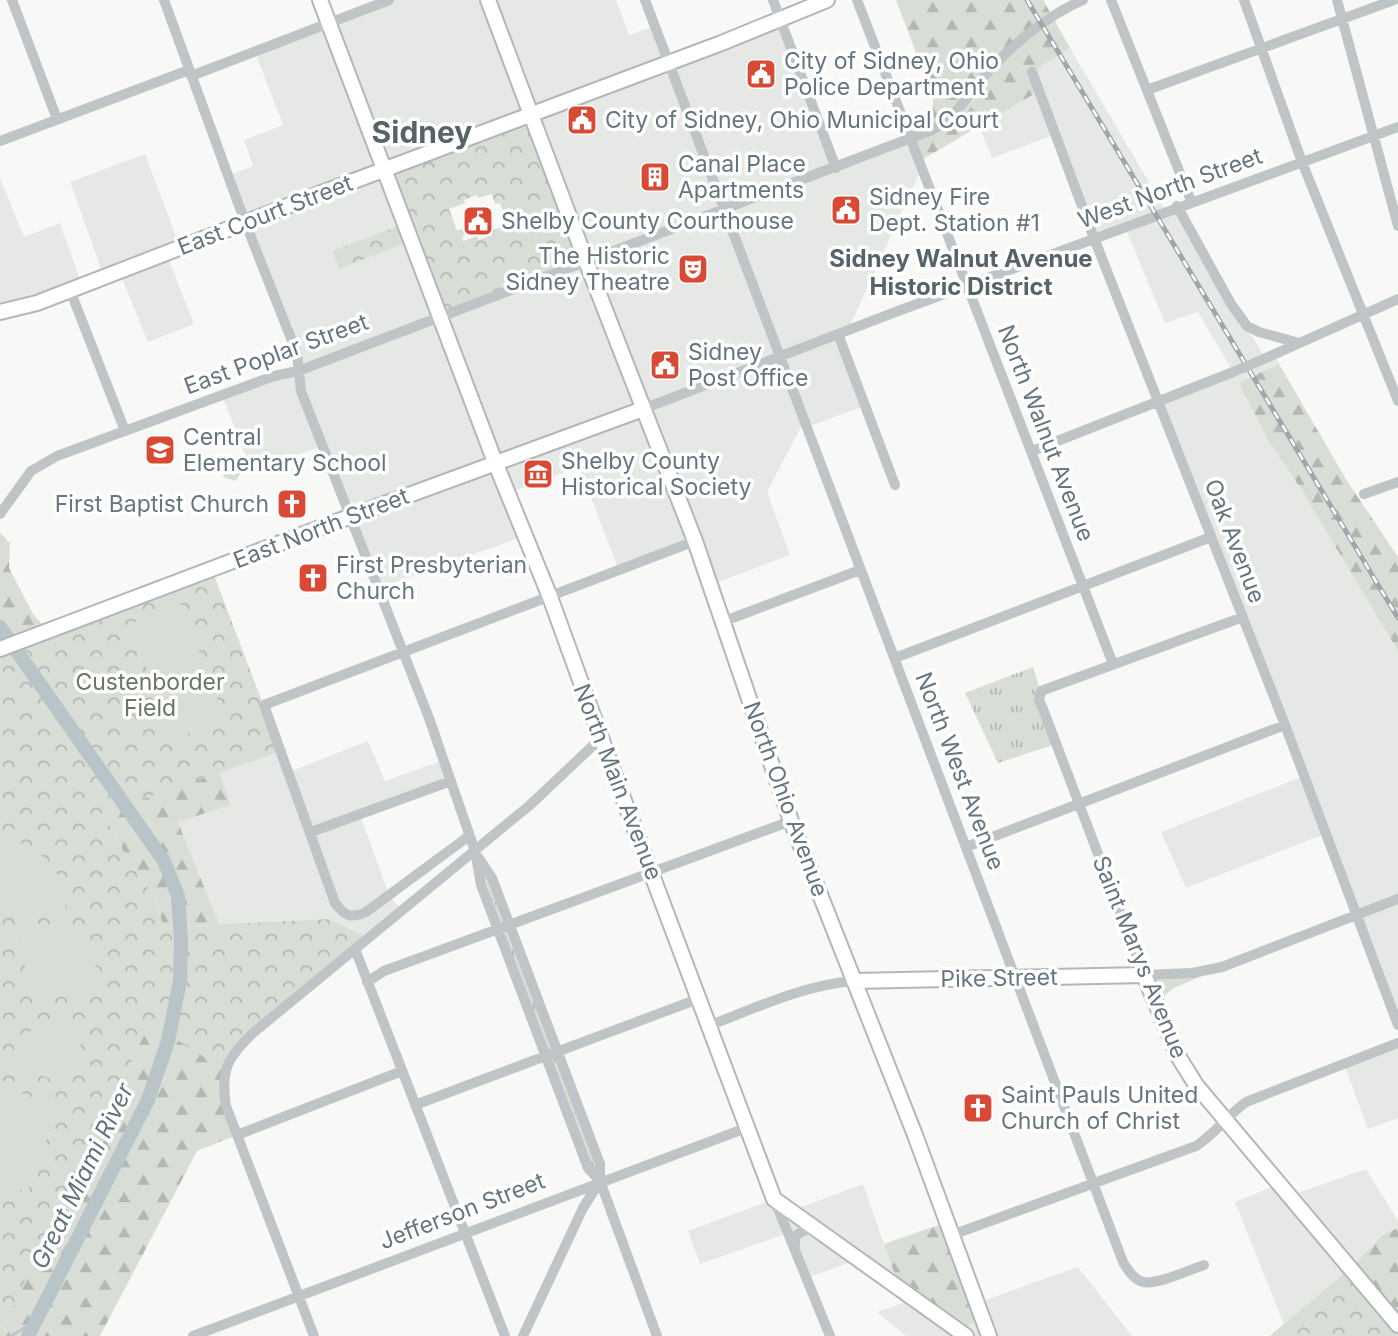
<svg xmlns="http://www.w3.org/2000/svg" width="1398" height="1336" font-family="Inter,sans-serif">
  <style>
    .built { fill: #e6e8e6; fill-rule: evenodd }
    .grass { fill: url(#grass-tufts) }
    .forest { fill: url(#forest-firs) }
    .park { fill: url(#park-crowns); fill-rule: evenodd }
    .pitch { fill: #d8ddd5 }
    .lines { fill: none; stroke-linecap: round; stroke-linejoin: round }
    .stream { stroke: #b8c4c7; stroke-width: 2.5 }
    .river { stroke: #b8c4c7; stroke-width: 14 }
    .major-casing { stroke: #b1b7ba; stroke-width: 18 }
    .minor { stroke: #bfc4c7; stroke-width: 10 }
    .major { stroke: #fff; stroke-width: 14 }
    .rail-casing { stroke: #9fa7ab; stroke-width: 5 }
    .rail { stroke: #fff; stroke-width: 2.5; stroke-dasharray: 8; stroke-linecap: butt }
    .minor-bridge { stroke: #bfc4c7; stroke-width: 10 }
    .labels { text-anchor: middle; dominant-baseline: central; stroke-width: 7; stroke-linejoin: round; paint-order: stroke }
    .poi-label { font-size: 23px; fill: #65767e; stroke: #fff; text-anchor: start }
    .street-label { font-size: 23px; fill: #65767e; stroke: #fff }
    .park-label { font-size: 23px; fill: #697763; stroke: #fff }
    .neighbourhood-label { font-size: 24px; font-weight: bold; fill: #56646a; stroke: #fff }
    .water-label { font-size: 24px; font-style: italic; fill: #607579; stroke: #fff }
    .district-label { font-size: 30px; font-weight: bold; fill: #56646a; stroke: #fff }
  </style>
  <defs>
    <pattern id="grass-tufts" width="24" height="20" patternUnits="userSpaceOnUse" patternTransform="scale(1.75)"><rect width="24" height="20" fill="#d8ddd5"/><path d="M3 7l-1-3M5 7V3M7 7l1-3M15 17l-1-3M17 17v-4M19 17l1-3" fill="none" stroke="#b3b8b2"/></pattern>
    <pattern id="forest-firs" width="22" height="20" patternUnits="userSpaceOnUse" patternTransform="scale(1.75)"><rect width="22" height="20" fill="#d8ddd5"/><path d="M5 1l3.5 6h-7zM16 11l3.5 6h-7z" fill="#b3b8b2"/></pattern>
    <pattern id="park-crowns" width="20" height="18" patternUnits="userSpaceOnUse" patternTransform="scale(1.75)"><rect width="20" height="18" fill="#d8ddd5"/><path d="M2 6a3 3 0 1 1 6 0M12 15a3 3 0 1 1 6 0" fill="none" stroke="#b3b8b2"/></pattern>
  </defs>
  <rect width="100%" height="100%" fill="#f8f8f6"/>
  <path class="built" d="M389,0H616L629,35L655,26L669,62L781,20L836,168L910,140L921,170L848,330L838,334L864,406L807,427L804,421L767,492L790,555L710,585L694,541L619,570L579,467L508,493L524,536L377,589L321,446L260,469L253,474L222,395L298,370L228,176L253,166L244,140L283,125L255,52ZM531,116L585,260L411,241L339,269L332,251L405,224Z
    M1070,48L1166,211L1177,206L1231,304L1265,357L1274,354L1279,364L1239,383L1268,440L1301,489L1398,651V1025L1325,834L1186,888L1161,832L1304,776L1158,402L1233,372L1198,312L1165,323L1125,227L1094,238L1056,134L992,158L979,125L1039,91L1032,72Z
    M145,154L180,247L166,253L194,324L148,342L119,271L104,277L70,182Z
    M0,178L24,237L60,223L82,285L0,312Z
    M368,741L385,781L444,760L451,781L360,815L389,895L402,911L368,938L330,919L219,924L178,822L231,805L219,772L281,751L289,772Z
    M1398,1043V1118L1368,1129L1344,1064Z
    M1366,1169L1398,1221V1228L1382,1234L1350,1268L1284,1324L1235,1202L1279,1184L1289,1196Z
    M863,1184L899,1287L859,1259L807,1278L788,1233L700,1264L688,1231L774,1199L791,1211Z
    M1078,1267L1132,1336H906L877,1312L915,1299L977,1303Z"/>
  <path class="grass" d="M1033,667L1056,744L998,763L965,693Z
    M475,851L492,878L600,1164V1181L588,1168L546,1057Z
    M1222,967L1172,989L1161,999L1158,1011L1144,975Z"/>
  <path class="forest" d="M896,0H1043L1070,48L1032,72L1039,91L918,162L910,140L932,130L933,97Z
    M1279,364L1347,481L1398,557V651L1301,489L1268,440L1239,383Z
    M0,533L10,543L9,568L33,614L49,632L0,649Z
    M219,772L231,805L178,822L219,924L164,930L155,896L129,862L103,813Z
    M150,1022L225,1070L223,1088L237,1135L197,1151L100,1336H0V1328L5,1323Z
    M947,1222L976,1319L968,1326H963L899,1287L884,1244Z
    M1398,1228V1314L1391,1316L1350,1268L1383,1234Z"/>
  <path class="park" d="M531,115L586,261L440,315L411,241L339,269L332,251L404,224L384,170ZM492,194L495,204L500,203L504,214L500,216L504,226L491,231L492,235L479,240L477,236L463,241L462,236L465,235L463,229L457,231L449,209L465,203L464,200L477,195L478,198Z
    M229,459H243L244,467L236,481L223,477Z
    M212,570L281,751L103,813L129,862L155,896L164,930L219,924L330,919L368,938L253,1033L225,1070L150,1023L5,1323L0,1328V649Z
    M1350,1268L1398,1325V1336H1270Z"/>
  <path class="pitch" d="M181,604L225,719L174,739L130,624Z
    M8,840C42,845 71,879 65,915H0V841Z
    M43,924C74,930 99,953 99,986L35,996L29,991L18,925Z
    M59,1021L74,1023L86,1029L67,1084L8,1065C16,1038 31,1025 59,1021Z
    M0,1084L58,1108L27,1193L0,1181Z"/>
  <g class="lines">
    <path class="stream" d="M11,1336L35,1321"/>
    <path class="river" d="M0,627L164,861L178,896L181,940L180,981L168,1041L148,1100L28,1336"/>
    <g class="major-casing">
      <path id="major" d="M320,0L495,462L550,597L620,790L774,1199L966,1336
        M488,0L586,261L695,541L791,821L915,1135L989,1336
        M0,312L37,303L311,197L719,44L827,0
        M0,649L349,517L643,409
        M854,981L1144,975L1178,1056L1196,1085L1398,1325"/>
    </g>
    <path class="minor" d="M12,0L57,119
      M164,0L245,222L292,341L297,354L301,391L429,718L475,851L481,885L588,1168L600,1181
      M645,0L1123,1262C1128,1270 1133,1279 1143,1282C1158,1285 1189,1270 1204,1265
      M773,0L836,168
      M857,0L1113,664
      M1111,0L1191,201
      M1244,0L1302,162L1398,401
      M1337,0L1398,226
      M1032,72L1094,238L1285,725L1398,1025
      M191,76L389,0
      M1147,90L1394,0
      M0,141L189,70
      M1177,206L1231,304L1247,326L1259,332L1299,343
      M70,290L125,431
      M838,334L895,485
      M1266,358L1398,299
      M643,409L898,311L1398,127
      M1032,451L1233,372
      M1364,494L1398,482
      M0,514L31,471L57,456L274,376L298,371L932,130C955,118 965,99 981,80C1008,48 1044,17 1083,0
      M1243,617L1041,691L1039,700L1043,709L1144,975L1192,973L1222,967L1398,899
      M722,622L860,570
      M895,658L1211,537
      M311,832L451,781
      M469,836L366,912C350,919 345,916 335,903L264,705L695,541
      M966,847L1285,725
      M478,857L492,878L600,1164V1181L657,1336
      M355,949L505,1336
      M367,982L384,971L791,821
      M708,1026C756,1008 803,985 854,981
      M415,1105L698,999
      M237,1135L402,1071
      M774,1199L830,1336
      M952,1235L1196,1146C1215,1134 1228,1115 1246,1102L1398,1043
      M795,1246V1237C803,1229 808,1229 819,1231
      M193,1336L746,1128
      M314,1336L226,1106C220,1070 228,1057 253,1033L530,805L601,738
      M523,1336L583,1208L600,1181"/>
    <use href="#major" class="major"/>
    <g class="rail-casing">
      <path id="rail" d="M1027,0L1398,618"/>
    </g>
    <use href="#rail" class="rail"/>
    <path class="minor-bridge" d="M1233,372L1266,358"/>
  </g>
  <defs>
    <g id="civic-square" transform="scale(1.575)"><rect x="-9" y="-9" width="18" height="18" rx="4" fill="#d84a36" stroke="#fff"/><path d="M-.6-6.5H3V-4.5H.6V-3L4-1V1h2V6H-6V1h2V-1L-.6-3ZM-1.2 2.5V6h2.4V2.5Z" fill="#fff"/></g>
    <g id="building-square" transform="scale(1.575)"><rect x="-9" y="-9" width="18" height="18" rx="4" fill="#d84a36" stroke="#fff"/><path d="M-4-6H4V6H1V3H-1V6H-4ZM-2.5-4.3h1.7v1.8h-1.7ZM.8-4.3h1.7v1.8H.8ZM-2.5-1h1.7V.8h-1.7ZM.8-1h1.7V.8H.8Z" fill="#fff"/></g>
    <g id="theatre-square" transform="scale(1.575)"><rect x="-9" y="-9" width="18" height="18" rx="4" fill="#d84a36" stroke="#fff"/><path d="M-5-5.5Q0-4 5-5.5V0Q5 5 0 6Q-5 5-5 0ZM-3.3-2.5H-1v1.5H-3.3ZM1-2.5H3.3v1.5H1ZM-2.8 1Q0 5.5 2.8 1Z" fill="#fff"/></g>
    <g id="school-square" transform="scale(1.575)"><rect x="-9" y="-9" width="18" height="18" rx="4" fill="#d84a36" stroke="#fff"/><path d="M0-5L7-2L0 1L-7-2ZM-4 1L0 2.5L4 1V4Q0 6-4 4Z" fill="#fff"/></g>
    <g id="museum-square" transform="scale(1.575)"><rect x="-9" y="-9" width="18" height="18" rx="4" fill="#d84a36" stroke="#fff"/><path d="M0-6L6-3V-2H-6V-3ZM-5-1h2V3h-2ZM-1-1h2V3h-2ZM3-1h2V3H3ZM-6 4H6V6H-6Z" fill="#fff"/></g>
    <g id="church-square" transform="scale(1.575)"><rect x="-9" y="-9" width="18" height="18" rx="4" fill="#d84a36" stroke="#fff"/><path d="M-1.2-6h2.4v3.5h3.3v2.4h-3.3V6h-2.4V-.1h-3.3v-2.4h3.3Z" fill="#fff"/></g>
  </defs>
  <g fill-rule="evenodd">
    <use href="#civic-square" x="761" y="74"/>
    <use href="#civic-square" x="582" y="120"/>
    <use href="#building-square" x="655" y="177"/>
    <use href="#civic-square" x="846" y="210"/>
    <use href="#civic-square" x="478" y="221"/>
    <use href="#theatre-square" x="693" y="269"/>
    <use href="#civic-square" x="665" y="365"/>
    <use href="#school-square" x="160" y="450"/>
    <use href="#museum-square" x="538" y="474"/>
    <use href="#church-square" x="292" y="504"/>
    <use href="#church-square" x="313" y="578"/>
    <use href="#church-square" x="978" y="1108"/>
  </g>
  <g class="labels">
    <g class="poi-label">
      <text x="784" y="61">City of Sidney, Ohio<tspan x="784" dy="26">Police Department</tspan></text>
      <text x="605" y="120">City of Sidney, Ohio Municipal Court</text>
      <text x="678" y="164">Canal Place<tspan x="678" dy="26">Apartments</tspan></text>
      <text x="869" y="197">Sidney Fire<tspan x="869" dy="26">Dept. Station #1</tspan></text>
      <text x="501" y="221">Shelby County Courthouse</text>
      <text x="670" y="256" text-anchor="end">The Historic<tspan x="670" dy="26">Sidney Theatre</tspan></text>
      <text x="688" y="352">Sidney<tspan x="688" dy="26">Post Office</tspan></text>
      <text x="183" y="437">Central<tspan x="183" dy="26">Elementary School</tspan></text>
      <text x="561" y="461">Shelby County<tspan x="561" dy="26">Historical Society</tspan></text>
      <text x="269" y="504" text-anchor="end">First Baptist Church</text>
      <text x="336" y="565">First Presbyterian<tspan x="336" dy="26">Church</tspan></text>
      <text x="1001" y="1095">Saint Pauls United<tspan x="1001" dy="26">Church of Christ</tspan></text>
    </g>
    <g class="street-label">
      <text transform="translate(1170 188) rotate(-20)">West North Street</text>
      <text transform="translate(265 215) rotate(-21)">East Court Street</text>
      <text transform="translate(276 354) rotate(-20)">East Poplar Street</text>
      <text transform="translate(1046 433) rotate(69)">North Walnut Avenue</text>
      <text transform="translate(321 528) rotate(-21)">East North Street</text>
      <text transform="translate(1235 541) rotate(69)">Oak Avenue</text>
      <text transform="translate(960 771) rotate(69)">North West Avenue</text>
      <text transform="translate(618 782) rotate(69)">North Main Avenue</text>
      <text transform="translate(786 799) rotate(70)">North Ohio Avenue</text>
      <text transform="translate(1140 957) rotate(68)">Saint Marys Avenue</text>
      <text transform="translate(999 978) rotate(-1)">Pike Street</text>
      <text transform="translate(462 1211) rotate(-21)">Jefferson Street</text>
    </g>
    <g class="park-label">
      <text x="150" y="682">Custenborder<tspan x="150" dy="26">Field</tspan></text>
    </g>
    <g class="neighbourhood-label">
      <text x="961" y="258">Sidney Walnut Avenue<tspan x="961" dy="28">Historic District</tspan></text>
    </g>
    <g class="water-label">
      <text transform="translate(82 1176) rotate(-64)">Great Miami River</text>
    </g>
    <g class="district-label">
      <text x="422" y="132">Sidney</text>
    </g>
  </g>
</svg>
